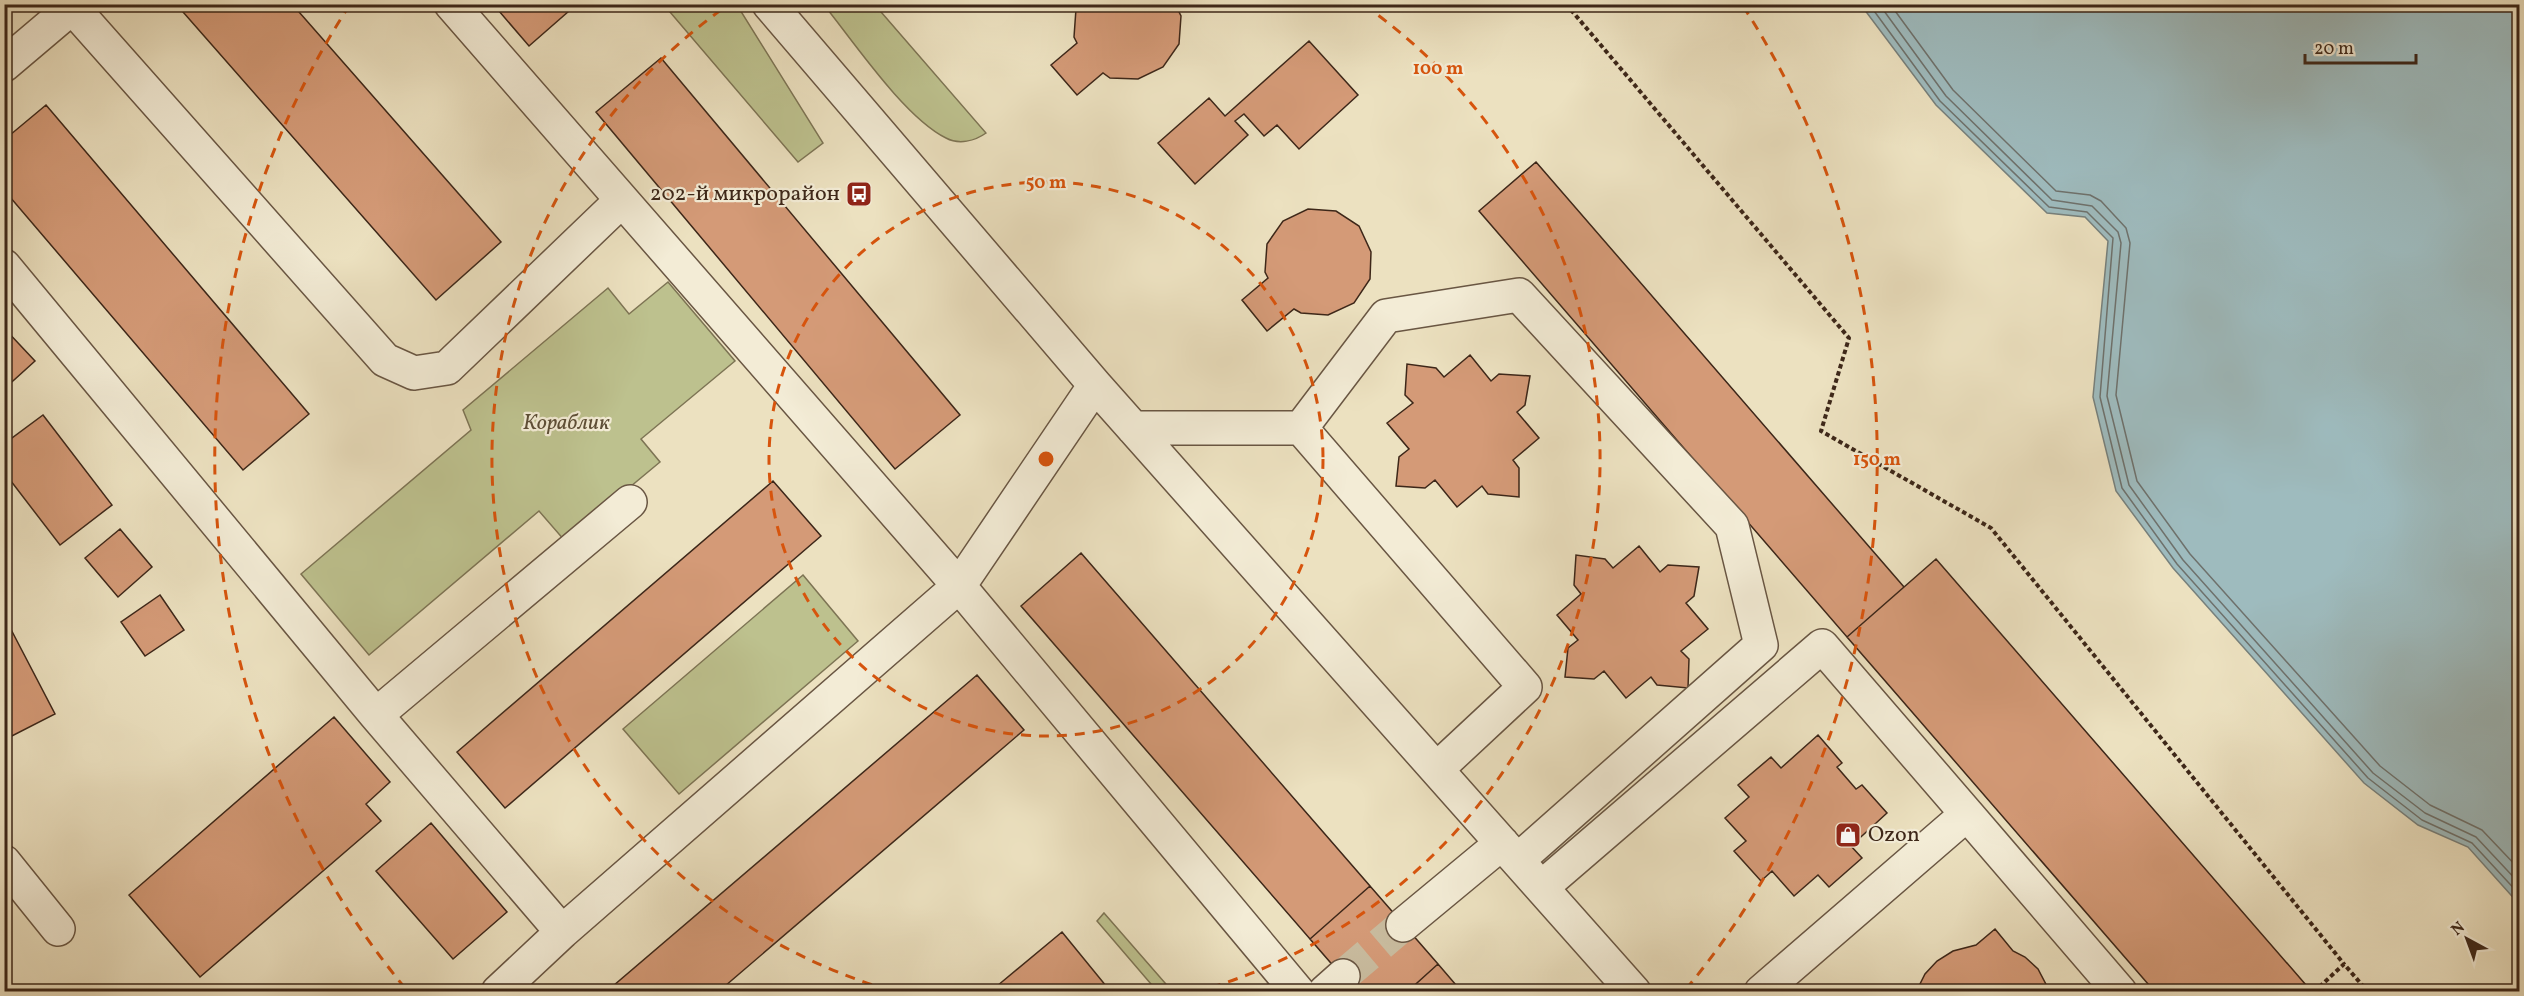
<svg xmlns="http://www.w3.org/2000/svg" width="2524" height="996" font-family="Vollkorn,serif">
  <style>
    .green { fill: #bdc18e; stroke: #7d7454; stroke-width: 1.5 }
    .water { fill: #9ebbbe; stroke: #77807c; stroke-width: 1.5 }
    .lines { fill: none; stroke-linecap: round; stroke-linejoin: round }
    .shore { stroke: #6e716c; stroke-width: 1.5 }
    .building { fill: #d49a77; stroke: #3d2719; stroke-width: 1.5 }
    .minor-tunnel { stroke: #c9bc9f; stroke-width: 33; stroke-dasharray: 33 16; stroke-linecap: butt }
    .minor-casing { stroke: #695643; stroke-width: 36 }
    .path { stroke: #3d2719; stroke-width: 4; stroke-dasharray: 4.5 3; stroke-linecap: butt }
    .minor { stroke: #f3ecd6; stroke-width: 33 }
    .ring { fill: none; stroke: #d7540d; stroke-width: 3; stroke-dasharray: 10 8 }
    .labels { text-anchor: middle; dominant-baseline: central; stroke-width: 4.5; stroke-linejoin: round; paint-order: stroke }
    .poi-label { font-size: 22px; fill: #3d2719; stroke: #f3ecd6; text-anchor: end }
    .park-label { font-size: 22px; font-style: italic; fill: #5d4e36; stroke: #f3ecd6 }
    .centre { fill: #d7540d; stroke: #f3ecd6; stroke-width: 3 }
    .ring-label { font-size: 18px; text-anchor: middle; font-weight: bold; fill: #d7540d; stroke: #f3ecd6; stroke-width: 4.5; stroke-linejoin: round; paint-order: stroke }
  </style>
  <rect width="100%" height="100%" fill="#ece1c0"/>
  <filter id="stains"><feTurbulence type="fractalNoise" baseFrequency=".00333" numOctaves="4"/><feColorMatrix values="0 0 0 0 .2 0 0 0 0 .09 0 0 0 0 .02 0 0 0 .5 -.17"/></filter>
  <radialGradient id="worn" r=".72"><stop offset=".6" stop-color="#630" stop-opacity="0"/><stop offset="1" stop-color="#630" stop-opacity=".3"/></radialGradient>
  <path class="green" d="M664,5H737L823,143L798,162Z
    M824,5H875L986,133C975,141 959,145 946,138C904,117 854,42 824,5Z
    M668,282L735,361L641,439L660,462L565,541L539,511L369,655L301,574L471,430L463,410L608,288L629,314Z
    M803,575L858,641L679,794L623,729Z
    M1104,913L1172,991H1157L1097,921Z"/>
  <path class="water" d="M1861,5H2519V904L2468,847L2418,825L2364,783L2173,568L2116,491L2093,397L2108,241L2085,217L2047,213L1936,105Z"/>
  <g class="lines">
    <path class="shore" d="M1869,4L1940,101L2049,207L2087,212L2113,238L2100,397L2122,488L2177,564L2368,778L2422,820L2472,843L2520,895
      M1879,4L1946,96L2052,200L2092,206L2118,232L2121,243L2107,396L2129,485L2183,560L2373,773L2425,813L2476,837L2520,884
      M1890,4L1953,90L2056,191L2090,195L2101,201L2126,228L2130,243L2116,395L2137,481L2190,554L2380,766L2430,805L2482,830L2520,870"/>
  </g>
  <path class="building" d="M176,4H292L501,242L436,300Z
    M493,4H577L529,46Z
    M1079,4H1175L1181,16L1179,44L1163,67L1138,79L1110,78L1103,73L1077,95L1051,65L1077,43L1074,37L1076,9Z
    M1309,41L1358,95L1299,149L1277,125L1264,136L1244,114L1235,121L1248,135L1195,184L1158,143L1209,98L1225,116Z
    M661,58L960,415L895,469L596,112Z
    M46,105L309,414L243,470L4,190V140Z
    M1536,162L1904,587L1847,637L1479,211Z
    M1308,209L1336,211L1359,226L1371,252L1370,279L1354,303L1328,315L1301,313L1294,309L1267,331L1242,300L1268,278L1265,272L1267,244L1283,221Z
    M4,328L35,361L4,389Z
    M1470,355L1491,381L1499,374L1530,376L1525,405L1517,412L1539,438L1513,460L1519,468V497L1488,494L1482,486L1457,507L1435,480L1425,488L1396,486L1399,457L1409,449L1387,423L1413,403L1405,395L1407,364L1436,368L1444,377Z
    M43,415L112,505L60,545L4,472V444Z
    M773,481L821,536L505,808L457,752Z
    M120,529L152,567L118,597L85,558Z
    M1639,546L1660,572L1668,565L1699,567L1694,596L1686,603L1708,629L1681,651L1689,659L1688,688L1657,685L1651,677L1626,698L1604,671L1594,679L1565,677L1568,648L1578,640L1557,615L1581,594L1574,585L1576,555L1605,559L1613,568Z
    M1081,553L1370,886L1310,939L1021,606Z
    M1936,559L2306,985L2299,992H2155L1847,637Z
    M160,595L184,630L145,656L121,622Z
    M4,616L55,714L4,740Z
    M977,675L1024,730L718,992H606Z
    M334,717L390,782L366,804L381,821L200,977L129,895Z
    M1818,735L1842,763L1837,767L1856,789L1862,785L1887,813L1851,846L1862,858L1829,887L1818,875L1794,896L1772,871L1761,881L1734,851L1746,841L1725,818L1749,797L1738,785L1771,757L1781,768Z
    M431,823L507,912L453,959L376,871Z
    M1370,886L1438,964L1407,992H1356L1310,939Z
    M1995,929L2013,951L2025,957L2038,969L2050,992H1916L1925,974L1937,961L1953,951L1976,945Z
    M1062,932L1111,992H1002L997,986Z
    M1438,964L1462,992H1407Z"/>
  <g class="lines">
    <path class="minor-tunnel" d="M1343,976L1403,925"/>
    <g class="minor-casing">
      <path id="minor" d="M451,4L959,586L1298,992
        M769,4L1095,385L1634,992
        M73,8L385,360L414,373L447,368L621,201
        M4,65L76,4
        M4,266L376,715L562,932L498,992
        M1133,428H1301L1525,687L1437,769
        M1301,428L1386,316L1519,295L1732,526L1761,645L1518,860
        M376,715L630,502
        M1967,814L2120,992
        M4,862L58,929
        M1542,887L1822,646L1967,814L1761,992
        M1403,925L1502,843
        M562,932L959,586L1095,385
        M1325,992L1343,976"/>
    </g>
    <path class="path" d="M1566,4L1849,338L1821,431L1991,528L2344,964
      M2314,992L2344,964L2368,992"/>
    <use href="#minor" class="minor"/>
  </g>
  <g class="ring">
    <circle cx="1046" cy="459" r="277"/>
    <path d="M889 990A554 554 0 0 1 728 5M1364 5A554 554 0 0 1 1203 990"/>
    <path d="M405 988A831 831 0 0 1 349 6M1743 6A831 831 0 0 1 1687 988"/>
  </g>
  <defs>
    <g id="bus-square" transform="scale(1.35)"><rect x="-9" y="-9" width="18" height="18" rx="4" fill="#8f2418" stroke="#f3ecd6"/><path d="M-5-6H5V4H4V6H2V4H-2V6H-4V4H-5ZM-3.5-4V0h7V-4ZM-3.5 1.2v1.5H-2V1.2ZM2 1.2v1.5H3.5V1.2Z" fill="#fff"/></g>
    <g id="shop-square" transform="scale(1.35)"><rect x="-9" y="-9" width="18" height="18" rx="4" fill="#8f2418" stroke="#f3ecd6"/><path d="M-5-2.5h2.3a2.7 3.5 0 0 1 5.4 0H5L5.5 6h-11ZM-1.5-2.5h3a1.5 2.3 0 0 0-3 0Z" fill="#fff"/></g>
  </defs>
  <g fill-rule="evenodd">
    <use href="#bus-square" x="859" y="194"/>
    <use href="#shop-square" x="1848" y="835"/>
  </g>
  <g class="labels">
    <g class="poi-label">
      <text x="840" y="194">202-й микрорайон</text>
      <text x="1868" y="835" text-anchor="start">Ozon</text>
    </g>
    <g class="park-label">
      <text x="566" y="423">Кораблик</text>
    </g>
  </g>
  <circle cx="1046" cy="459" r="9" class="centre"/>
  <g class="ring-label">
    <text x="1438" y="74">100 m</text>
    <text x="1046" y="188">50 m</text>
    <text x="1877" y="465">150 m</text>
  </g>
  <rect width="2524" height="996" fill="none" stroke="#ece1c0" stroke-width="24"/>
  <rect x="6" y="6" width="2512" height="984" fill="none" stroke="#3d2719" stroke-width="3"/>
  <rect x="12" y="12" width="2500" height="972" fill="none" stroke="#3d2719" stroke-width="1.5"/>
  <g transform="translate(2467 939) rotate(319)" stroke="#f3ecd6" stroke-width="4.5" paint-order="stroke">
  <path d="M0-4.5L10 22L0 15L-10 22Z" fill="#3d2719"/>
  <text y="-9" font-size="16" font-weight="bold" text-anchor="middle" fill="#3d2719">N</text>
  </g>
  <path d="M2305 54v9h111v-9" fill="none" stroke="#3d2719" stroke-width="3"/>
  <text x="2314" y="54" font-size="18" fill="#3d2719" stroke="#f3ecd6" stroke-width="4.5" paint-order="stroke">20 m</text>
  <rect width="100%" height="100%" filter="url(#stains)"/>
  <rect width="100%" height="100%" fill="url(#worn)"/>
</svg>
